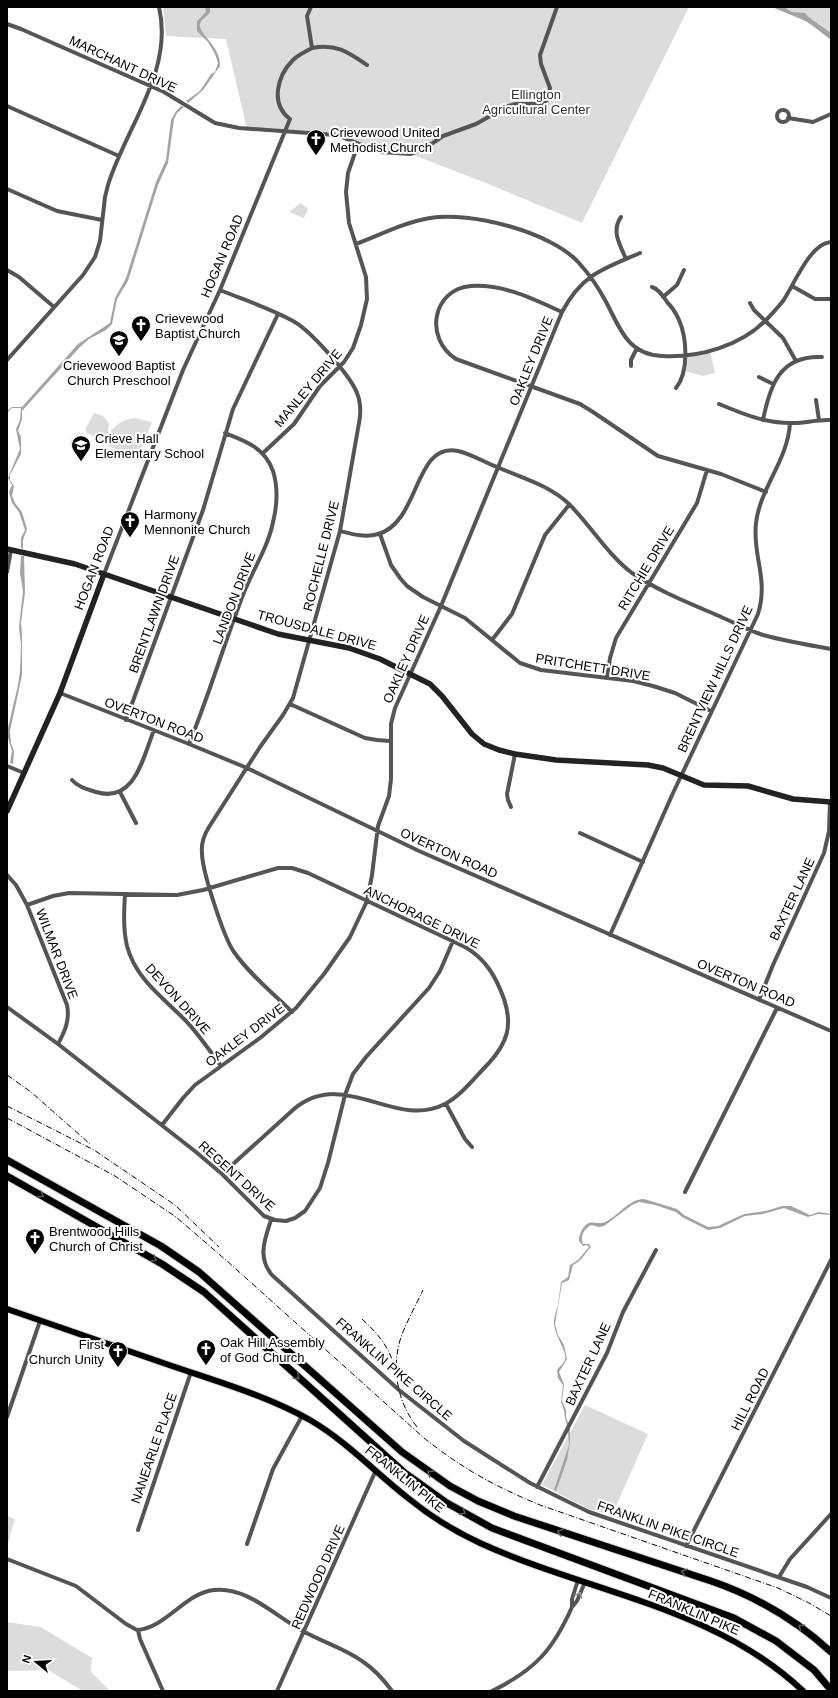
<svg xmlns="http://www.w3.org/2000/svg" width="838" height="1698" font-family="Arial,sans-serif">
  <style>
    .green { fill: #dcdcdc }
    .water { fill: #a3a3a3 }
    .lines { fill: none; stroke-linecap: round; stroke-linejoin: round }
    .stream { stroke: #a3a3a3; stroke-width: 1 }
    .primary-casing { stroke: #dbdbdb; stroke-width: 8 }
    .highway-casing { stroke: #dbdbdb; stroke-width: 9 }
    .street { stroke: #555; stroke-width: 4 }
    .secondary { stroke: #222; stroke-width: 5.5 }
    .primary { stroke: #000; stroke-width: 6 }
    .highway { stroke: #000; stroke-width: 7 }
    .rail { stroke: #000; stroke-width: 1; stroke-dasharray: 6 2 1 2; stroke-linecap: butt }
    .oneway { stroke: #595959 }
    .oneway2 { stroke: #999 }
    .labels { text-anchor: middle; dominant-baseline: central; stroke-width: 4; stroke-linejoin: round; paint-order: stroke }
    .street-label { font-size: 13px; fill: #000; stroke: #fff }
    .park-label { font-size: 13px; fill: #333; stroke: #fff }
    .poi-label { font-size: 13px; fill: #000; stroke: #fff; text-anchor: start }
  </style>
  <rect width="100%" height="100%" fill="#fff"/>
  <path class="green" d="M163,7H689L582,223L486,183L411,154L388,153L343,137L247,129L226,39L166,36Z
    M782,7H831V37L819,26Z
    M301,203L308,209L304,218L289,212Z
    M710,351L715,373L703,376L685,371V354Z
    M94,413L103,416L109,423L108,432L103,442L86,432V428Z
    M134,418L152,422L138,456L136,457L103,444C112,428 116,422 134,418Z
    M72,438L91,445L88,451L82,456L74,453L73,450L75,446L70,444Z
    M585,1405L648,1434L612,1515L591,1510L542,1485Z
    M7,1516L15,1519L7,1547Z
    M7,1622L41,1627L92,1658L91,1672L110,1691H83L48,1670L7,1671Z"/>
  <path class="water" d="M205,7H210V12C208,16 201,19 200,24C198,34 221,46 220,66L203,90L188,103L186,101L200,91L211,74L215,72L218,63L215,54L208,42L197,31V21L206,12Z
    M772,7H784L792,12L805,13C808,18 825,28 831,33V40L808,22Z
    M181,106L184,107L177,113L174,119L168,163L158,185L128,281L117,299L112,324L106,330L89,339L80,347L22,411V419L18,431L21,437V454L10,475V480L14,486L12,496L15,503L22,512L27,529L23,540V549L21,548V538L25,530L19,512L12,503L9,492L12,485L8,478L20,449L16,429L20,420L21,408H12L7,413V411L12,407H22L78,344L110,323L115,298L126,278L156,182L166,160L171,120L176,111Z
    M21,556H24L25,592L21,623L22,635V675L10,731L11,743L14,751L13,764L10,763L12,751L8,738V728L18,685L20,671L21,645L19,627L23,591L20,573Z
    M644,1199L677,1209L684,1215L708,1227L718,1226L744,1214L766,1211L782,1206H791L810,1215L819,1212L831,1214V1215L818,1214L808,1217L784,1208L763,1214L745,1216L720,1228L708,1230L682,1217L676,1212L655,1205L639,1202L632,1205L604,1226L599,1227L591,1225C584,1229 580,1236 583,1244H589L591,1247C584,1254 582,1261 573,1265L569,1280L562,1283L555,1324L558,1335L564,1345L567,1359L559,1372L564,1384L562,1401L566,1410V1417L570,1429V1441L567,1460L556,1491L554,1490L569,1445L568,1430L565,1418L564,1410L561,1402L563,1385L558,1378L557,1370C559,1367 563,1364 565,1360C568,1353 553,1333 554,1322C554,1316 557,1310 558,1304C559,1297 560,1290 561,1282L568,1277L570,1265L578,1260L589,1247L587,1245L583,1246L579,1241C579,1234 582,1228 587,1224C592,1220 599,1226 607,1221C619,1215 629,1199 644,1199Z"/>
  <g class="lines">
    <path class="stream" d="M803,19L817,28"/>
    <g class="primary-casing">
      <path id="primary" d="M7,1309C62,1328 117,1347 172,1366C219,1382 267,1396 310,1420C346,1441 375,1472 408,1498C430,1516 454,1531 480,1543C587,1592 715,1607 803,1691"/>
    </g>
    <g class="highway-casing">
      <path id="highway" d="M7,1160L161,1246L199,1272L402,1452L450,1486L478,1501L514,1516L711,1581C755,1596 796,1620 831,1652
        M7,1176L162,1264L204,1292L405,1473L447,1503L492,1528L734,1618L776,1641L814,1670L831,1690"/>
    </g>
    <path class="street" d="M7,24L21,29L164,92L215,123L239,128L336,135L381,152L411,154L424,149L443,136L476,124L508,106L516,104H541L547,100L550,88L541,64L540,55L557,7
      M312,48C335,43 348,52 367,65
      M7,106L119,156
      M777 116a6 6 0 1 1 12 0a6 6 0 1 1-12 0Z
      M788,118L813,122L831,114
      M7,189L57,211L102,220
      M621,217C611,231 620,245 626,259
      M356,244C380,235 405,222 430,218C470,211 552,232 579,263C589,274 598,287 605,300C619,325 626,355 662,356C699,358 741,346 767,319C773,313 778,307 783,301C794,285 810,243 831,242
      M7,270L19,277L54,307
      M792,286L815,299H831
      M652,287C659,289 663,296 667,302C672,307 676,313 679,320C687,338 689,372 676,388
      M220,290C244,300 270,308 293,321C310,330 350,375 357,393C361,403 361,413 359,423L340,531L293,698L283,715L260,747L209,827C204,835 201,844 202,853C202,871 224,938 234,952C250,975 273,993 292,1012
      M663,297L677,285L684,270
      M750,303L754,310L783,338L796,361
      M562,312C533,299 504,284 471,286C432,289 424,339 456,359L580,404L593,412L658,456L721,474L766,492
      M7,360L83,275L95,257L100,241L105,197L108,185C126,127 174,71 159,7
      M631,366V360L637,348
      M759,377L773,384
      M816,400L819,420
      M719,404C743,414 767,424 794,423C806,423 819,419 831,420
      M763,420C770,385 780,355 822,357
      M263,453L294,424L320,386L344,362L353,348L361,325L367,299L366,277L349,223L346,192L348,173L358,144
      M340,531C352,534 366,538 378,534C420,523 414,441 458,451C471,454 484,462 497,467C522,478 549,485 569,504C591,526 607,554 632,573C658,591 689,603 719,616C733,622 748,630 763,635C785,641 808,645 831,649
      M380,534L391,565L400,578L407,586L423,597L465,618L520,663L541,670L633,681L653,686L675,693L711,711
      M7,572L11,550
      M104,574L183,370L220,290L290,119C270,104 277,76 293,60C298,55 305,52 312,48L307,16L311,7
      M492,640L512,614L545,535L569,505
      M607,678L610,658L616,638L697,503L707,470
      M60,693L189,744L247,768L419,851L831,1031
      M290,704L365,738L377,740L390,741
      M126,720L203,510L233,409L278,314
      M189,744C209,695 224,644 243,595C252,571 268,548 273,522C277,506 278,487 273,471C265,448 246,441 225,433
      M7,766L24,773
      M72,780C78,787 87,789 96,792C135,804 143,757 154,730
      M120,792L136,823
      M511,807L508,800L507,794L515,754
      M580,833L643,862
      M7,875L16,885L27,905L67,1005C70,1020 65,1031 58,1044
      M125,894C124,911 123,929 127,946C136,980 164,998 187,1022C199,1035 210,1051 221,1066
      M27,905L53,896L69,893L177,895L203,890L278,868H292L308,873L465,947C486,959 496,977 504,999C513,1026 507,1043 489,1063C475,1077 462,1095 445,1104C394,1130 345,1067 294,1109L222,1174
      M610,935L673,793L758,614C769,578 752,556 756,523C760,488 788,460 790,423
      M759,1000L773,965L824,853L829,831L830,802
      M7,1007L58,1044L196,1152L222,1174L264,1216L275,1220L286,1221L295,1218L305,1211L320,1188L328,1163L345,1095L353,1074L366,1057L429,988L440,971L453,941
      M446,1104L465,1139L472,1147
      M162,1125L183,1098L195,1085L260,1038L296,1008L324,974L350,937L367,901L372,875L378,826L389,796L391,779V724L395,708L441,606L562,312C582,274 603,269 640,253
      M685,1192L777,1008
      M271,1220C265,1239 257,1257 272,1275L399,1390L464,1441L530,1483L589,1512L807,1587L831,1598
      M7,1417L40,1321
      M537,1487L607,1353L623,1312L656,1250
      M138,1530L191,1372
      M247,1544L273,1469L302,1416
      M686,1546L831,1260
      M7,1559L76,1586L126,1624L137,1630C166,1628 185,1593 214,1590C247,1586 276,1617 303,1631C322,1642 344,1648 362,1661C374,1669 384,1680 392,1691
      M779,1577L790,1559L831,1514
      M578,1580L572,1599V1607L577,1601L585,1582
      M138,1630L140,1639L163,1691
      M277,1691L376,1470
      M492,1691C535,1670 553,1650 572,1607"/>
    <path class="secondary" d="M7,549L75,564L278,634L349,648L380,659L430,684L442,696L472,734L484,744L499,750L515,754L556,760L648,765L663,768L704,785L748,786L793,799L831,802
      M7,811L60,693L104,574"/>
    <use href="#primary" class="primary"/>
    <use href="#highway" class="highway"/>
    <path class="rail" d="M7,1075L31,1092L90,1144
      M7,1106L94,1150L175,1205L219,1247
      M7,1118L115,1176L176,1217L227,1261L424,1438C463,1469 494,1486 540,1505L778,1588L809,1603L831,1616
      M362,1319C377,1333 389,1346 394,1366
      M417,1427C397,1402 391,1367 401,1337C407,1321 416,1305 423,1290"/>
  </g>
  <defs><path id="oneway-chevron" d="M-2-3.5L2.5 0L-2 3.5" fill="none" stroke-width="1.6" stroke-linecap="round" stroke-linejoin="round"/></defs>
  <g class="oneway">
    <use href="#oneway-chevron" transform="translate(41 1195) rotate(30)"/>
    <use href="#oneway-chevron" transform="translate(154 1259) rotate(29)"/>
    <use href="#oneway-chevron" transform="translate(297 1377) rotate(42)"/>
    <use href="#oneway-chevron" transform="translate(430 1473) rotate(-145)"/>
    <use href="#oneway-chevron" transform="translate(463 1512) rotate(29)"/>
    <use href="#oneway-chevron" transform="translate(560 1532) rotate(-162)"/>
    <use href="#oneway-chevron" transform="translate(684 1572) rotate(-162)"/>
    <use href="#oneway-chevron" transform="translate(801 1627) rotate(-144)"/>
  </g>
  <use class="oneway2" href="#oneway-chevron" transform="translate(579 1595) rotate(-66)"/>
  <defs>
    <g id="church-pin" transform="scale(1)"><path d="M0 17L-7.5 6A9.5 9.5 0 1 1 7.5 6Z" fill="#000" stroke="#fff"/><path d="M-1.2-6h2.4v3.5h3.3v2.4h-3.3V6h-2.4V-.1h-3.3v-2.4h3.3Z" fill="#fff"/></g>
    <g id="school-pin" transform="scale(1)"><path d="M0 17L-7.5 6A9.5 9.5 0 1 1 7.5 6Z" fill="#000" stroke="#fff"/><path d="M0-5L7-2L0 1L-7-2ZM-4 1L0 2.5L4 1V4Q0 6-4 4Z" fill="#fff"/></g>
  </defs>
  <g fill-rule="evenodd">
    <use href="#church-pin" x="316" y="139"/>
    <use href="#church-pin" x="141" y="325"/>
    <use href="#school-pin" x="119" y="340"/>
    <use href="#school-pin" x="81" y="445"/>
    <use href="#church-pin" x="130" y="521"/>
    <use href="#church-pin" x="35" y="1238"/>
    <use href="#church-pin" x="206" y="1349"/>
    <use href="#church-pin" x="118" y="1351"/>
  </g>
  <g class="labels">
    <g class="street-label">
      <text transform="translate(123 64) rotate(25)">MARCHANT DRIVE</text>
      <text transform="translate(222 256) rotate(-67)">HOGAN ROAD</text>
      <text transform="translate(531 361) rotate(-68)">OAKLEY DRIVE</text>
      <text transform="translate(308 388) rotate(-50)">MANLEY DRIVE</text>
      <text transform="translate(321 556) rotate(-76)">ROCHELLE DRIVE</text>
      <text transform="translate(94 568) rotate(-69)">HOGAN ROAD</text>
      <text transform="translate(646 568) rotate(-59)">RITCHIE DRIVE</text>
      <text transform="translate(234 598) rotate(-69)">LANDON DRIVE</text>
      <text transform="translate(154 614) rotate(-70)">BRENTLAWN DRIVE</text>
      <text transform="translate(317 630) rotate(15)">TROUSDALE DRIVE</text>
      <text transform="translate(406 659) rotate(-66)">OAKLEY DRIVE</text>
      <text transform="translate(593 667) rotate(9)">PRITCHETT DRIVE</text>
      <text transform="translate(715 679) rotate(-65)">BRENTVIEW HILLS DRIVE</text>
      <text transform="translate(154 720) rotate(21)">OVERTON ROAD</text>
      <text transform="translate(449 853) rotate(24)">OVERTON ROAD</text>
      <text transform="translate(792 899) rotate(-65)">BAXTER LANE</text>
      <text transform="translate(422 917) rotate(26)">ANCHORAGE DRIVE</text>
      <text transform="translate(57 954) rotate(69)">WILMAR DRIVE</text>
      <text transform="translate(746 983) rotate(23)">OVERTON ROAD</text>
      <text transform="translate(178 999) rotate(48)">DEVON DRIVE</text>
      <text transform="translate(245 1035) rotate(-37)">OAKLEY DRIVE</text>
      <text transform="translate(237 1176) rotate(42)">REGENT DRIVE</text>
      <text transform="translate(588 1364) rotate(-65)">BAXTER LANE</text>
      <text transform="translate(394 1369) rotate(41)">FRANKLIN PIKE CIRCLE</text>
      <text transform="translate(750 1399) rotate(-63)">HILL ROAD</text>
      <text transform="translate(154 1448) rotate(-71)">NANEARLE PLACE</text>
      <text transform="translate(405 1479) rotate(39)">FRANKLIN PIKE</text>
      <text transform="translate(668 1529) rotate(19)">FRANKLIN PIKE CIRCLE</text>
      <text transform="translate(318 1577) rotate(-66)">REDWOOD DRIVE</text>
      <text transform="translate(694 1612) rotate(23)">FRANKLIN PIKE</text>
    </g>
    <g class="park-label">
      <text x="536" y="94">Ellington<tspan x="536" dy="15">Agricultural Center</tspan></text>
    </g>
    <g class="poi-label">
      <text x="330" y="132">Crievewood United<tspan x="330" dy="15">Methodist Church</tspan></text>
      <text x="155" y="318">Crievewood<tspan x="155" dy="15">Baptist Church</tspan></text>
      <text x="119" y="365" text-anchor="middle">Crievewood Baptist<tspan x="119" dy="15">Church Preschool</tspan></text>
      <text x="95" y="438">Crieve Hall<tspan x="95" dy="15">Elementary School</tspan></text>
      <text x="144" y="514">Harmony<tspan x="144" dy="15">Mennonite Church</tspan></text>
      <text x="49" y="1231">Brentwood Hills<tspan x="49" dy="15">Church of Christ</tspan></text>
      <text x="220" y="1342">Oak Hill Assembly<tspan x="220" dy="15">of God Church</tspan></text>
      <text x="104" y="1344" text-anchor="end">First<tspan x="104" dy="15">Church Unity</tspan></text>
    </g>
  </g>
  <rect width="838" height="1698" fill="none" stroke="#000000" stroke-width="16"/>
  <g transform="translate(36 1662) rotate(288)" stroke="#ffffff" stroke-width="3" paint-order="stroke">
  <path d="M0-3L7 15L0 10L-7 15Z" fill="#000000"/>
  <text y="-6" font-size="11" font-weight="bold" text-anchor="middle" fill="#000000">N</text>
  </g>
</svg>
